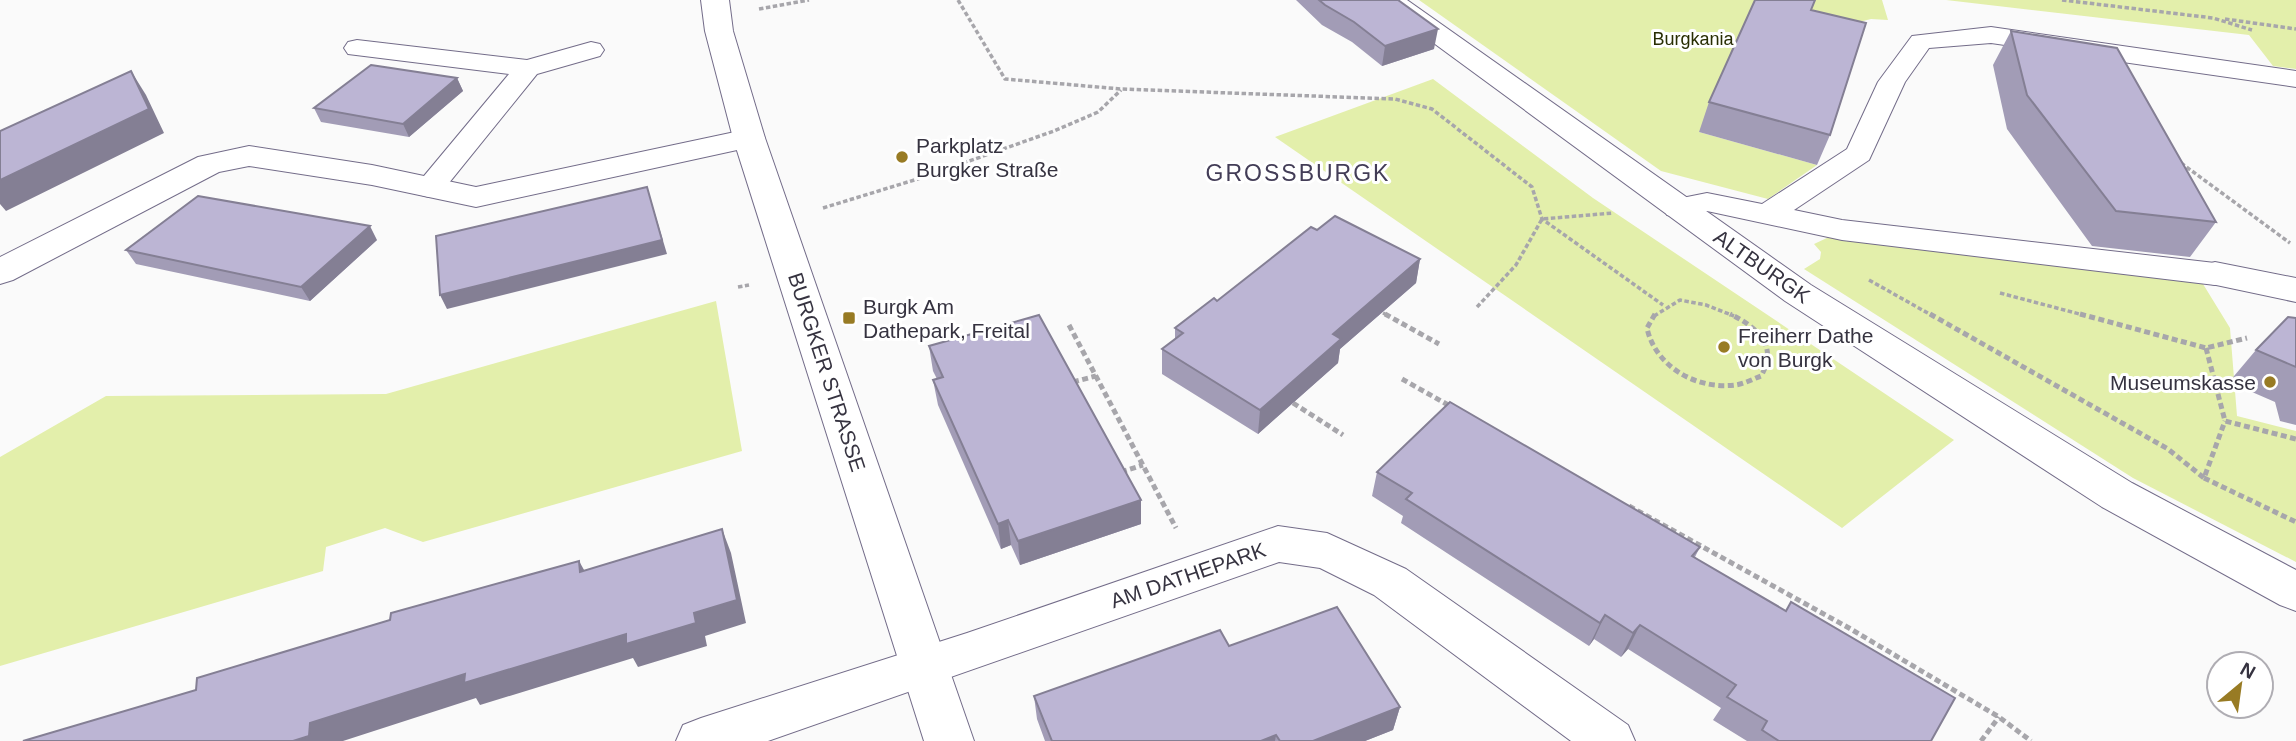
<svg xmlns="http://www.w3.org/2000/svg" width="2296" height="741" font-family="Helvetica,sans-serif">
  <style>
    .green { fill: #e3efab }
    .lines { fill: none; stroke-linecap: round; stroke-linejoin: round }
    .lane-casing { stroke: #736c89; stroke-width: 2 }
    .street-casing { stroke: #736c89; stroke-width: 2 }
    .secondary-casing { stroke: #736c89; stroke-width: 2 }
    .path-far1 { stroke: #a7a6ab; stroke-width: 3.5; stroke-dasharray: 4.5 2.5; stroke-linecap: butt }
    .path { stroke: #a7a6ab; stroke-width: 5; stroke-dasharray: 6 3.5; stroke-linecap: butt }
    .lane { fill: #fff; fill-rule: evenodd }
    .street { fill: #fff; fill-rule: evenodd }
    .secondary { fill: #fff; fill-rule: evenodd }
    .wall { fill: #a29cb6 }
    .shaded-wall { fill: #847f94 }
    .building { fill: #bcb5d4; stroke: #847f94; stroke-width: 2 }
    .poi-dot { fill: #987b24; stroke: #fff; stroke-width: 2.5 }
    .labels { text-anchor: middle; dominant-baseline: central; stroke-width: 6; stroke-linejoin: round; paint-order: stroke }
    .far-park-label { font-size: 18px; fill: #282d03; stroke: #fff }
    .poi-label { font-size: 21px; fill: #363340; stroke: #fff; text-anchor: start }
    .street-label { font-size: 21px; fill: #363340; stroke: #fff }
    .neighbourhood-label { font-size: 23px; letter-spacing: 2px; fill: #433d57; stroke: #fff }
  </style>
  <rect width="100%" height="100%" fill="#fafafa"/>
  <path class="green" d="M1419,0H1882L1888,20L1871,19L1855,23L1699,132L1817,165L1768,199L1661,171Z
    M1946,0H2296V69L2273,66L2249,35Z
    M1433,79L1593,198L1954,440L1842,528L1275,137Z
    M1829,237L2203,284L2230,328L2237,416L2296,431V562L2133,478L1804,269L1820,259L1821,252L1814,244Z
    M716,301L742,451L423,542L385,528L326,547L323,571L0,666V457L106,396L386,394Z"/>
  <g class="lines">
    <g class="lane-casing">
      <path id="lane" d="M1991,27L2296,71V87L1991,43L1929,48L1905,82L1869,160L1794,210L1842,220L2215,263L2226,267L2231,274L2226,281L2215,285L1842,240L1707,211L1678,217L1667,215L1663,208L1667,201L1707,193L1762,204L1847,149L1878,82L1912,36Z
        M357,40L527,60L591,42L600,44L604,50L600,56L537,74L440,194L429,197L418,194L414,188L509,74L348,54L344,48L348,42Z"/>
    </g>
    <g class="street-casing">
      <path id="street" d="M1375,0H1407L1811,285L2132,483L2296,570V611L2280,605L2102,507L1785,301Z
        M749,129L760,131L765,138L760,145L476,207L372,185L249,166L219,172L13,280L0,284V257L198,157L249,146L372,165L476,187Z
        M2215,262L2296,278V302L2202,282L2197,274L2202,266Z
        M1278,526L1327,533L1406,569L1628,725L1635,741H1571L1374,595L1320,568L1279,562L768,741H676L683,725L701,718L967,633Z"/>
    </g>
    <g class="secondary-casing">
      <path id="secondary" d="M701,0H729L733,31L765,138L974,741H924L733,138L705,31Z"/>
    </g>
    <path class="path-far1" d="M958,0L1005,79L1121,89L1395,99L1432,109L1532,187L1542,219L1663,305
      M2062,0L2213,18L2252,30
      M759,9L809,0
      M2225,19L2296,29
      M2181,163L2290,243
      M823,208L924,177L1054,131L1098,112L1121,90
      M1869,280L1933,316
      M738,287L749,285
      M2000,293L2087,316
      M1477,307L1516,265L1542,219L1613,213
      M1383,313L1389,316
      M1654,316L1680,300L1706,305L1734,316"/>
    <path class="path" d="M1385,314L1439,344
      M1655,314L1647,328C1655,366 1696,390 1735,385C1744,384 1753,379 1761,376C1779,346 1757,327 1730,314
      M1930,314L2168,449L2204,478L2225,421
      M2080,314L2206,348L2247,338
      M1069,325L1176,528
      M2206,348L2225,421L2296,439
      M1402,379L1450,406
      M1073,382L1096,376
      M1293,403L1343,435
      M1121,472L1143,465
      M2204,478L2296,522
      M1629,506L1849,628L1999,717L2031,741
      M1981,741L1999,717"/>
    <use href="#lane" class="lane"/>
    <use href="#street" class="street"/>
    <use href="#secondary" class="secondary"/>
  </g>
  <path class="wall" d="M1296,0H1398L1434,49L1382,66L1352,42L1322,25Z
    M1811,10L1830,135L1817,165L1699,132L1709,102Z
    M2011,31L2216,222L2190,257L2092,246L2007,129L1993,65Z
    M457,78L463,91L409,137L321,122L314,108Z
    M1317,230L1420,259L1416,283L1340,349L1338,363L1258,434L1162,374V349L1175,339V328L1217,301Z
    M377,240L310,301L136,264L126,250Z
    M2296,318V425L2280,421L2275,402L2229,382L2256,350Z
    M929,346L1141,500V524L1020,565L1011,545L1001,549L938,405L933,380L937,379L933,371Z
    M1377,472L1700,547L1695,557L1931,741H1747L1713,720L1721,708L1628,649L1621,657L1594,639L1589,646L1401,523L1403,516L1372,496Z
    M1229,646L1400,707L1393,730L1365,741H1045L1037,719L1034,696Z"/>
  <path class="shaded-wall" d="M1438,29L1434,49L1382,66L1385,46Z
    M131,71L146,95L164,133L6,211L0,204V180Z
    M457,78L463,91L409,137L403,124Z
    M647,187L667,254L447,309L440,295Z
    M370,226L377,240L310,301L301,287Z
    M1420,259L1416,283L1340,349L1338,363L1258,434L1260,410L1333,334Z
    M1141,500V524L1020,565L1018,541Z
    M1008,520L1011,545L1001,549L998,524Z
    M722,529L731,553L746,623L705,636L707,646L638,667L633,658L480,705L476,698L343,741H293L310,723L465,674L694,613Z
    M579,561L592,584L580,572Z
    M1605,615L1594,639L1589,646L1600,623Z
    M1640,625L1628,649L1621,657L1633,633Z
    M1400,707L1393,730L1365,741H1313Z
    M1276,735L1275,741H1261Z"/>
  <path class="building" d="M1319,0H1398L1438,29L1385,46L1354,22L1325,5Z
    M1755,0H1815L1811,10L1866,23L1830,135L1709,102Z
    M2011,31L2117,48L2216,222L2116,211L2027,95Z
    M371,65L457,78L403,124L314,108Z
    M131,71L149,109L0,180V131Z
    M647,187L662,240L440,295L436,236Z
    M198,196L370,226L301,287L126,250Z
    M1335,216L1420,259L1333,334L1341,339L1260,410L1162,349L1183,333L1175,328L1214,298L1217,301L1311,227L1317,230Z
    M1039,315L1141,500L1018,541L1008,520L998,524L933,380L943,377L929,346Z
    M2288,317L2296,318V367L2256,350Z
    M1450,402L1700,547L1692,556L1786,611L1791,602L1955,698L1931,741H1779L1762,730L1767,721L1727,697L1736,685L1640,625L1633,633L1605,615L1600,623L1406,499L1412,493L1377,472Z
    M722,529L737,600L694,613L696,623L626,644V634L464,683L465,674L310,723L309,736L293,741H23L196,690L197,678L390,620L391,613L579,561L580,572Z
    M1337,607L1400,707L1313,741H1280L1276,735L1261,741H1052L1034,696L1220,630L1229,646Z"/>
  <g class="poi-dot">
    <circle cx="902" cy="157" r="7"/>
    <rect x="842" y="311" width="14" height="14" rx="3.5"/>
    <circle cx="1724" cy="347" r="7"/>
    <circle cx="2270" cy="382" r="7"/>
  </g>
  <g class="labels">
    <g class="far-park-label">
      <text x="1693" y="39">Burgkania</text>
    </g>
    <g class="poi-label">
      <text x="916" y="145">Parkplatz<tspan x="916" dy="24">Burgker Straße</tspan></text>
      <text x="863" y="306">Burgk Am<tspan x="863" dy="24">Dathepark, Freital</tspan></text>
      <text x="1738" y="335">Freiherr Dathe<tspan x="1738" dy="24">von Burgk</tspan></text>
      <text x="2256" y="382" text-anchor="end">Museumskasse</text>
    </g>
    <g class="street-label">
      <text transform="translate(1762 266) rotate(35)">ALTBURGK</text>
      <text transform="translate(827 372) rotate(72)">BURGKER STRASSE</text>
      <text transform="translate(1188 575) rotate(-19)">AM DATHEPARK</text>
    </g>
    <g class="neighbourhood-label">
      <text x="1298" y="173">GROSSBURGK</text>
    </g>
  </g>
  <g transform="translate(2240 685) rotate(29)"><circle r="33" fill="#ffffff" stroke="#afadb3" stroke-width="2"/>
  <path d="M0-5L12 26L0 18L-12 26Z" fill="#987b24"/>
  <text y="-10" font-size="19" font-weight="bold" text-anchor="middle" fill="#363340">N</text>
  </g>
</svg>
